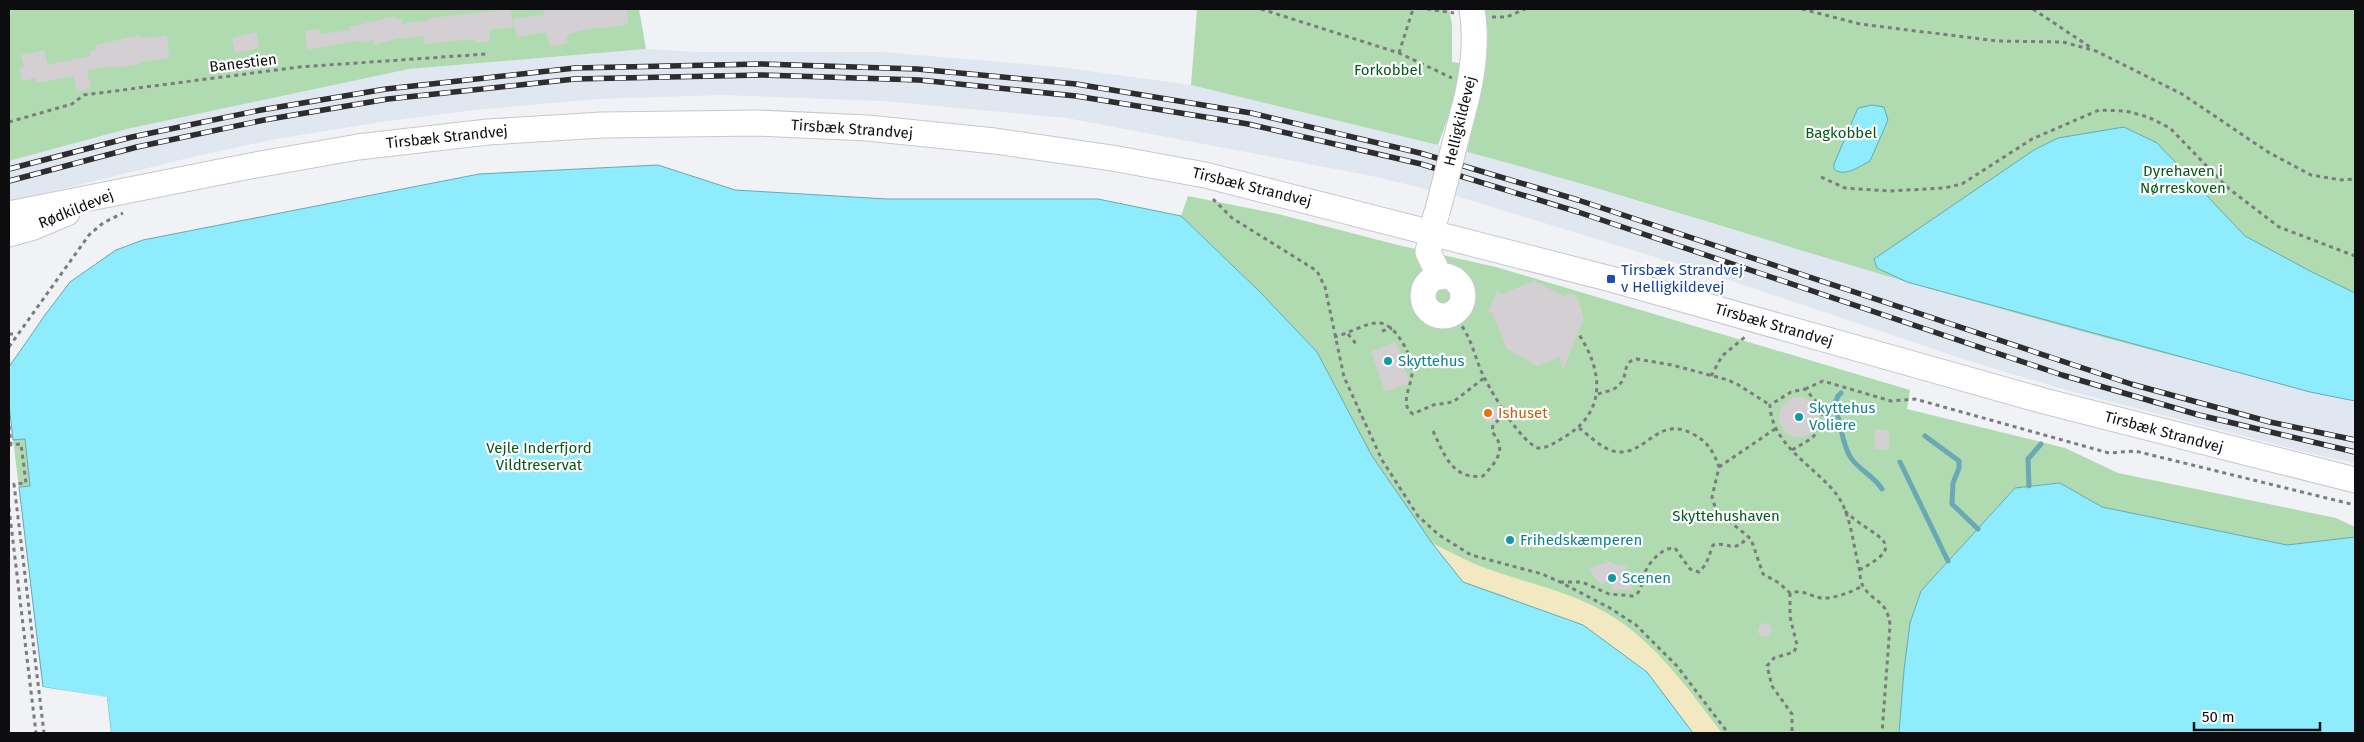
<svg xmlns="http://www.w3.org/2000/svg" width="2364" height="742" font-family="'Fira Sans',sans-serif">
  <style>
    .built { fill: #e0e7f0 }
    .green { fill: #b0dbb1; fill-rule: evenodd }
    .sand { fill: #f2e9c3 }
    .water { fill: #8fecfc; stroke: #68a9b5 }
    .pier { fill: #f0f2f6 }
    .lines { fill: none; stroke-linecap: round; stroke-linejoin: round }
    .stream { stroke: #68a9b5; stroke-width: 5 }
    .building { fill: #d3cfd2 }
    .minor-casing { stroke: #c6c8cc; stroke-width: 27 }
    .path { stroke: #7b7c7f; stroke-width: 3; stroke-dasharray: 4 4; stroke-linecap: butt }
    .minor { stroke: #fff; stroke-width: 25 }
    .rail-casing { stroke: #2d2d30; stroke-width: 5.5 }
    .rail { stroke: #fff; stroke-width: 4; stroke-dasharray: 11; stroke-linecap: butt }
    .minor-bridge-casing { stroke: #c6c8cc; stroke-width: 27; stroke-linecap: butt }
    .minor-bridge { stroke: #fff; stroke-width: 25 }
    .transit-dot { fill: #1a4fb4; stroke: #fff; stroke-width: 2 }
    .culture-dot { fill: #0f9aa8; stroke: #fff; stroke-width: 2 }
    .food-dot { fill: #e8710a; stroke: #fff; stroke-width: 2 }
    .labels { text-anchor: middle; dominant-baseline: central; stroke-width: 4.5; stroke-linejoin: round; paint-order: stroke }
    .street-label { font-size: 15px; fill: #0d0d0f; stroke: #fff }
    .park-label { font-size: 15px; fill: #05591a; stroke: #fff }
    .transit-label { font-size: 15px; fill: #164399; stroke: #fff; text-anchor: start }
    .culture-label { font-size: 15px; fill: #0d838f; stroke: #fff; text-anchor: start }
    .food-label { font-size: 15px; fill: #c56008; stroke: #fff; text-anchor: start }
  </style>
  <rect width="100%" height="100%" fill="#f0f2f6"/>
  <path class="built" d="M646,49L697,52H882L1059,67L1191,85L1438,145L1539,171L1907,282L2193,361L2355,399V463L2321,456L2066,390L1966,360L1723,278L1463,198L1372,176L1067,118L883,101L721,95L596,99L474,110L381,122L276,139L188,158L9,202V161L127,129L409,69Z"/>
  <path class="green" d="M9,9H639L646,49L409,69L127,129L9,161Z
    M1197,9H1449L1452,25V62L1467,64L1438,145L1191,85Z
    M1485,9H2355V399C2204,366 2055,325 1907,282C1760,239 1615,191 1467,152C1477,106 1494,56 1485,9Z
    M520,178L1424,532L1372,456L1317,352L1259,291L1181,216L1188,196L1278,214L1398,245L1496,267L1910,390L1907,409L2065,448L2118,473L2336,518L2355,527V537L2311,543L2355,733L1904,670L1899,733H111L107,698L43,687L9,406V365L107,255ZM2060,483L2102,507L2144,516L2008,495L2015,488ZM1966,542L1915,609L1921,591Z"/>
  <path class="sand" d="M1432,543C1447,550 1461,558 1477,565C1528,585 1579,591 1625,625C1664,654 1693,695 1722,733H1693L1647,672L1505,596L1463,582Z"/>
  <path class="water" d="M1872,105L1884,107L1888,120L1870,161C1860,166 1844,178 1834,169V164L1858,108Z
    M2124,127L2157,143L2245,236L2310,271L2355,293V401L2310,392L1907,282L1877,268L1874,259L2034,150L2058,138Z
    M658,165L735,190L887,199H1098L1181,216L1259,291L1317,352L1372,456L1432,543L1463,582L1583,625L1647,672L1693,733H111L107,698L43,687L19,487L30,486L25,439L13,440L9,404V367L45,315L70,282L116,250L143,240L479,174Z
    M2060,483L2102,507L2287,545L2355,537V733H1899L1904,670L1910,623L1921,591L2015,488Z"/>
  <path class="pier" d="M43,687L107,697L111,733H108L105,700L43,690Z"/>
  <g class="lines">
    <path class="stream" d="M1841,393L1838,396L1834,406C1843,424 1840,441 1851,458C1859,470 1874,476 1882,489
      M1925,436L1959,461V468L1953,483L1952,504L1978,529
      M1900,462L1948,561
      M2029,486L2028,459L2041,444"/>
  </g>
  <path class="building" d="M511,9L513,27L489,30L490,41L476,43L475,39L424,44L423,36L396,39L374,45L373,40L361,43L360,40L307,50L305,31L320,29L321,34L350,30L349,27L396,16V19L402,18V24L430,20V18Z
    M544,9H627L628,24L600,29L599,27L568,34L569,37L566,38L568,43L550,47L546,32L517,37L513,19L545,14Z
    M256,32L259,48L235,53L232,38Z
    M140,35L141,38L167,36L169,58L139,62L140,64L115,68V66L87,70L91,89L77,92L74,76L37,83L35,78L22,81L19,68L24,67L21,55L44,50L48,65L91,56L90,51L96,50L95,45Z
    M1534,281L1564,296L1570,293L1576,295L1584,318L1563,370L1559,357L1537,366L1506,348L1493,314L1488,312L1497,291L1502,294Z
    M1396,342L1410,383L1385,392L1371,351Z
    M1779 417a20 20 0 1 1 40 0a20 20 0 1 1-40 0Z
    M1482 414a8 8 0 1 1 16 0a8 8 0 1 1-16 0Z
    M1874,430H1889V450L1875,449Z
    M1606,560L1614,564L1628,566L1623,570L1627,574L1633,590H1613L1610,579L1601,585L1589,570L1597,565L1607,563Z
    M1758 630a7 7 0 1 1 14 0a7 7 0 1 1-14 0Z"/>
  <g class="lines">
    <g class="minor-casing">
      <path id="minor" d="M1462,116C1472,81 1478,45 1472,9
        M9,214L250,166L358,147L488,132L602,125L759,123L867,128L995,141L1112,158L1205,175L1611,279L2044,401L2355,480
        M1436,215L1428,252L1440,277
        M9,234L31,228L67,213
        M1423 296a20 20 0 1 1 40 0a20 20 0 1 1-40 0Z"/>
    </g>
    <path class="path" d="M1261,9L1399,53L1452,78
      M1427,9L1454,13
      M1802,9L1860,24L1997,41L2063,42L2096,51L2182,94L2268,152L2311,175L2341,180L2355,179
      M2033,9L2093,49
      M1492,17H1507L1525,9
      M1399,53L1413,9
      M9,122L72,104L84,95L299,67L486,54
      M1821,177L1845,188L1890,191L1944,188L1962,184L2032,139L2099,110L2126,111L2148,117L2170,128L2228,188L2279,227L2355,256
      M1213,199L1232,218L1317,271L1325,287L1344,377L1382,460L1418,516L1439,535L1471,555L1542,574L1560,582L1610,608L1636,625L1677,666L1728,733
      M1453,313C1459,321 1465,330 1469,339C1475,352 1478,366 1485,379C1494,396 1520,441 1538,448C1549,448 1557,441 1566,436C1608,410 1602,369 1578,333
      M1382,331L1392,328
      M9,334H16
      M1348,334L1357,345
      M1334,337C1348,334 1367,322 1379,323C1395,323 1410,353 1412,367C1415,381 1397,404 1413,414L1433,405L1453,402L1484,378
      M9,347L89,235L103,223L123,213
      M1711,376L1722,356L1745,337
      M1805,389L1823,381L1891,401L1915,399L2109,453L2135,451L2355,505
      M1598,394C1604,392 1616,390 1620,384C1629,374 1621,362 1637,359L1672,365L1728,380L1737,384L1770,405
      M9,426L11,445L21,444L26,483L14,484L44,733
      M1579,428C1590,436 1604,451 1618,452C1647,454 1658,415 1693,434C1707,441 1714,452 1719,467L1712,497L1716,510L1751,539L1763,574L1779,583L1790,593C1805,589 1808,596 1821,598C1834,599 1851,592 1863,586
      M1433,431C1444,454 1452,480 1483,476C1496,462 1508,449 1492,432L1493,425L1507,412
      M1792,450C1814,437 1821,436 1823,409L1805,389L1791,392L1770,405C1771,445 1815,466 1837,495C1851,514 1853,545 1859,567C1860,573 1860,581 1863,586C1873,603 1887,599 1890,625L1882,733
      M1719,467L1775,429
      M9,508L36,733
      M1845,511C1871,537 1914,542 1859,570
      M1560,582H1582L1609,594L1633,596C1643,592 1641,581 1645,572C1650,561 1663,547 1675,548L1690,569L1699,572L1706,564L1713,545C1731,541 1732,555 1748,537
      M1790,593V617L1797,645L1794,652L1774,658L1767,666L1772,686L1792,714V733"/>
    <use href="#minor" class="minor"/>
    <g class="rail-casing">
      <path id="rail" d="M9,169L132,137L261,110L386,89L575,68L761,64L917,69L1076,84L1251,113L1420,153L1578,200L2131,384L2270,422L2355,440
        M9,181L137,147L264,120L388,99L575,79L762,75L919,80L1076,96L1248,124L1421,164L1578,212L2062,375L2199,415L2355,452"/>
    </g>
    <use href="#rail" class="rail"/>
    <g class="minor-bridge-casing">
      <path id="minor-bridge" d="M1437,213L1462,116"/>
    </g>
    <use href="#minor-bridge" class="minor-bridge"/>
  </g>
  <rect class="transit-dot" x="1606" y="274" width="10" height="10" rx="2.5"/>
  <g class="culture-dot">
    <circle cx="1388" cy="361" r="5"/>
    <circle cx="1799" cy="417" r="5"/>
    <circle cx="1510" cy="540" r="5"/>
    <circle cx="1612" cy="578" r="5"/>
  </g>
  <circle class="food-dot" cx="1488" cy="413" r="5"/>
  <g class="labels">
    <g class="street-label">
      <text transform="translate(243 63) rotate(-7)">Banestien</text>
      <text transform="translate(1460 121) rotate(-76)">Helligkildevej</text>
      <text transform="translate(852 129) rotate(4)">Tirsbæk Strandvej</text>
      <text transform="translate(447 137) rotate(-6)">Tirsbæk Strandvej</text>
      <text transform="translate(1252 187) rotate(14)">Tirsbæk Strandvej</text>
      <text transform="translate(76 209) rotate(-22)">Rødkildevej</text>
      <text transform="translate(1774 325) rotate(16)">Tirsbæk Strandvej</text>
      <text transform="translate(2164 432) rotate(15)">Tirsbæk Strandvej</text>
    </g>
    <g class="park-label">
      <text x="1388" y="70">Forkobbel</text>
      <text x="1841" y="133">Bagkobbel</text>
      <text x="2183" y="171">Dyrehaven i<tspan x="2183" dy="17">Nørreskoven</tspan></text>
      <text x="539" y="448">Vejle Inderfjord<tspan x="539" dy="17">Vildtreservat</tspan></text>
      <text x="1726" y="516">Skyttehushaven</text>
    </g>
    <g class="transit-label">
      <text x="1621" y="270">Tirsbæk Strandvej<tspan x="1621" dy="17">v Helligkildevej</tspan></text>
    </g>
    <g class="culture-label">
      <text x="1398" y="361">Skyttehus</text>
      <text x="1809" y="408">Skyttehus<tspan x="1809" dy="17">Voliere</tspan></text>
      <text x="1520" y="540">Frihedskæmperen</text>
      <text x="1622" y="578">Scenen</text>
    </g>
    <g class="food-label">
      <text x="1498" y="413">Ishuset</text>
    </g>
  </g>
  <rect width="2364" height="742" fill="none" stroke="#0d0d0f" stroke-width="20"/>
  <path d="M2194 722v8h126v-8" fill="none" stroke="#0d0d0f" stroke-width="2.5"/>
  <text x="2202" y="722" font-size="15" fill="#0d0d0f" stroke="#ffffff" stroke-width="4" paint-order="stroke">50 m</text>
</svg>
